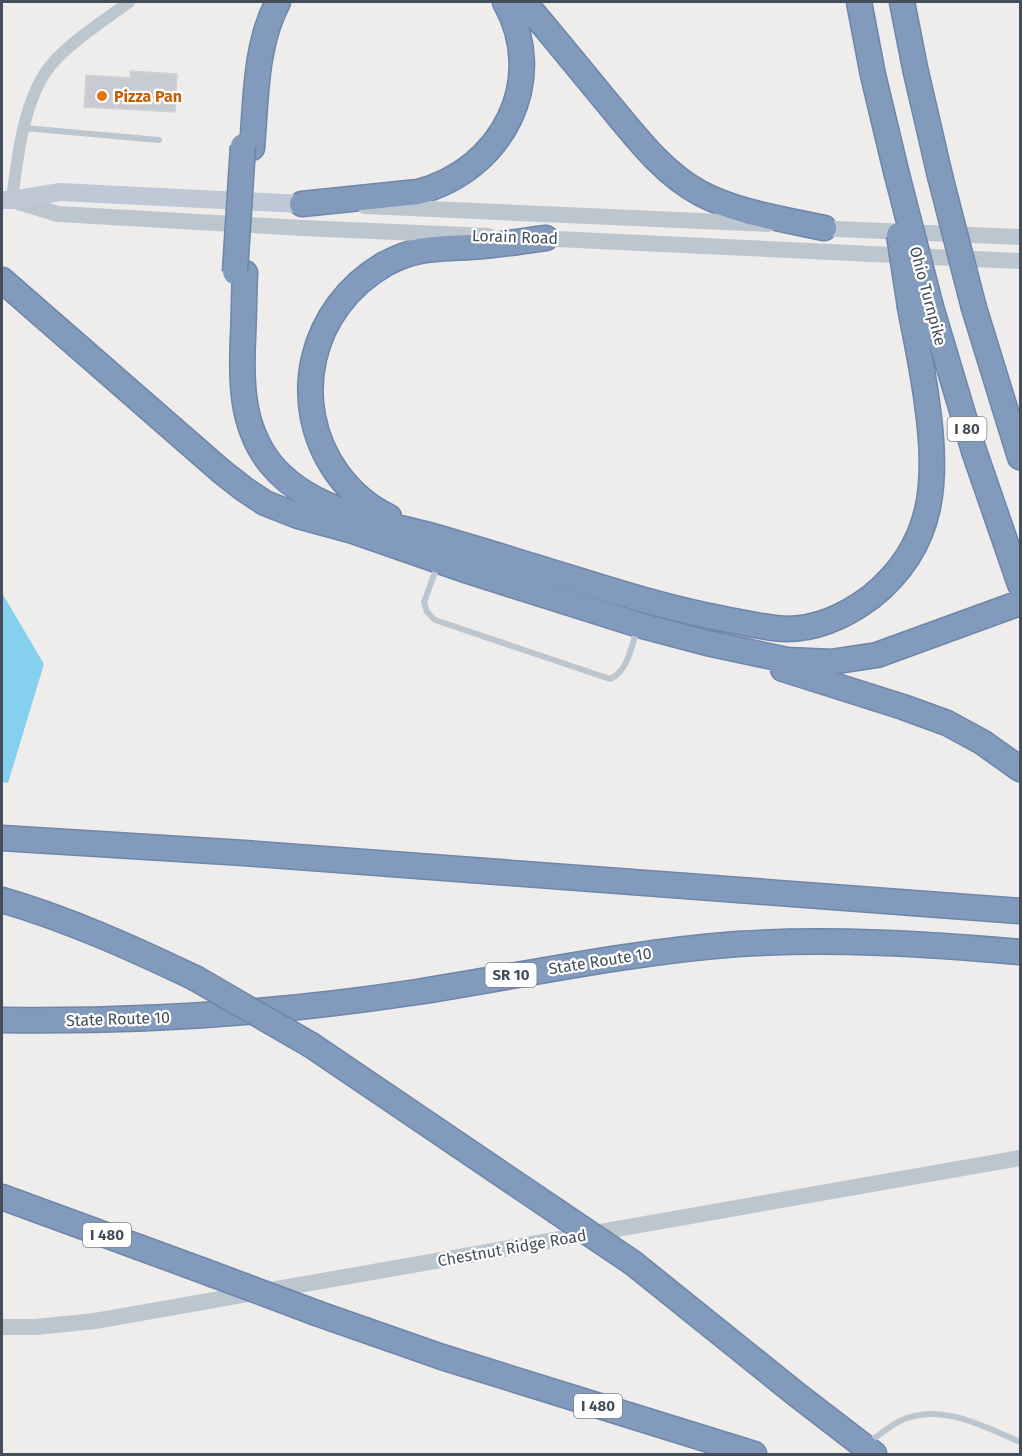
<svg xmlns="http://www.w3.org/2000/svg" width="1022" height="1456" font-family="'Fira Sans',sans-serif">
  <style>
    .water { fill: #84d0ee }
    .building { fill: #c9cbd2; stroke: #d0d2d8; stroke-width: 1.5 }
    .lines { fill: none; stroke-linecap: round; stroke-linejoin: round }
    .motorway-casing { stroke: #6e86a9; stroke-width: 27 }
    .service { stroke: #bcc6cf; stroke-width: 6 }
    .minor { stroke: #bcc6cf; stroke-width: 12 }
    .tertiary { stroke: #bcc6cf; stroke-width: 16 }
    .secondary { stroke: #bec8d6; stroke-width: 18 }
    .motorway { stroke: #829bbd; stroke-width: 24 }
    .motorway-bridge-casing { stroke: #6e86a9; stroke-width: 27; stroke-linecap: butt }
    .motorway-bridge { stroke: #829bbd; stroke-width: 24 }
    .food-dot { fill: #e8710a; stroke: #fff; stroke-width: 2 }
    .labels { text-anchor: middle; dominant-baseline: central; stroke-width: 4.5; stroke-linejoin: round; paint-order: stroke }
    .shield { fill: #fff; stroke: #7c838c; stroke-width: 1.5 }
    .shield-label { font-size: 15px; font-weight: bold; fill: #444e5a }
    .food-label { font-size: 16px; font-weight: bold; fill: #c56008; stroke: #fff; text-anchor: start }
    .street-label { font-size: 16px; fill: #444e5a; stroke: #fff }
  </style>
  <rect width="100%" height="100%" fill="#efecec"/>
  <path class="water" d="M2,593L44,664L8,783L2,782Z"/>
  <path class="building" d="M130,71L177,74L175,112L84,107L86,75L130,78Z"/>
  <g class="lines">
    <g class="motorway-casing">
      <path id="motorway" d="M524,2C552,35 579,68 606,101C634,134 661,172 700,193C737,213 784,219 824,228
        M859,2L873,75L896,171
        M902,2L915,68L940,176
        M252,148C256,100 255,45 278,2
        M302,204L418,192C502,170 549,81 505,2
        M245,273C244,294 244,316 243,337C241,381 241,426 270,463C308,511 380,522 436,537C463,545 491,553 519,562C586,582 654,606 724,619C744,623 765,628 786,629C817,629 847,615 871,597C936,545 938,479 927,403C923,371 916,339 910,307
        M2,280L221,471L244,489L265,503L298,516L353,531L468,571L639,625L707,643L787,660L831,662L877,655L1020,603
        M931,307L974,451L1020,584
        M974,308L1020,457
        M389,517C368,507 350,491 337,473C287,402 310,307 385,264C416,247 436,249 469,247C495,246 521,241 546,238
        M783,669L903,707L947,723L982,742L1020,769
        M2,838L244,853L1020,911
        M2,900C68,919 132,948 195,978
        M2,1020C141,1022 279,1013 417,992C524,975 630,952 738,944C832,938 927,944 1020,952
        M311,1045L556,1211
        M2,1197L212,1274
        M633,1263L796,1394L874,1454
        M319,1314L442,1357L754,1454"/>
    </g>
    <path class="service" d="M24,128L159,140
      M437,567L424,602L427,612L435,620L610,679C628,671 631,647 637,630
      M869,1442C879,1436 889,1426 900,1421C940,1402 983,1426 1020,1442"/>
    <path class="minor" d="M12,200C17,159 24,97 51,65C70,42 105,20 129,2"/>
    <path class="tertiary" d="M12,200L58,214L303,228L488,236
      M365,206L768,224
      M815,228L1020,237
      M535,238L1020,261
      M2,1327H35L95,1321L1020,1158"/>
    <path class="secondary" d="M2,200H12L60,192L302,204"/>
    <use href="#motorway" class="motorway"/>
    <g class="motorway-bridge-casing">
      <path id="motorway-bridge" d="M896,171L931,307
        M940,176L974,308
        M899,235L910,307
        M235,272L243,146
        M195,978L311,1045
        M556,1211L633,1263
        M212,1274L319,1314"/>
    </g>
    <use href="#motorway-bridge" class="motorway-bridge"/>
  </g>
  <circle class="food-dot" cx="102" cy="96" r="6"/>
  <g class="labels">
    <g class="shield">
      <rect x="947.5" y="417" width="39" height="24" rx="4.5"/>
      <rect x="485.5" y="963" width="51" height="24" rx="4.5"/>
      <rect x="83" y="1223" width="48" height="24" rx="4.5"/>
      <rect x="574" y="1394" width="48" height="24" rx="4.5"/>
    </g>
    <g class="shield-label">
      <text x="967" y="429">I 80</text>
      <text x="511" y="975">SR 10</text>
      <text x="107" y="1235">I 480</text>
      <text x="598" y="1406">I 480</text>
    </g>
    <g class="food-label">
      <text x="114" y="96">Pizza Pan</text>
    </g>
    <g class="street-label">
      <text transform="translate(515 237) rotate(2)">Lorain Road</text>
      <text transform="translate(928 296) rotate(75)">Ohio Turnpike</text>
      <text transform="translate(600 961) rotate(-9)">State Route 10</text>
      <text transform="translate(118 1019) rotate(-2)">State Route 10</text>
      <text transform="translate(512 1248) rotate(-10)">Chestnut Ridge Road</text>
    </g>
  </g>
  <rect width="1022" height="1456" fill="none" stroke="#444e5a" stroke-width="6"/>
</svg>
